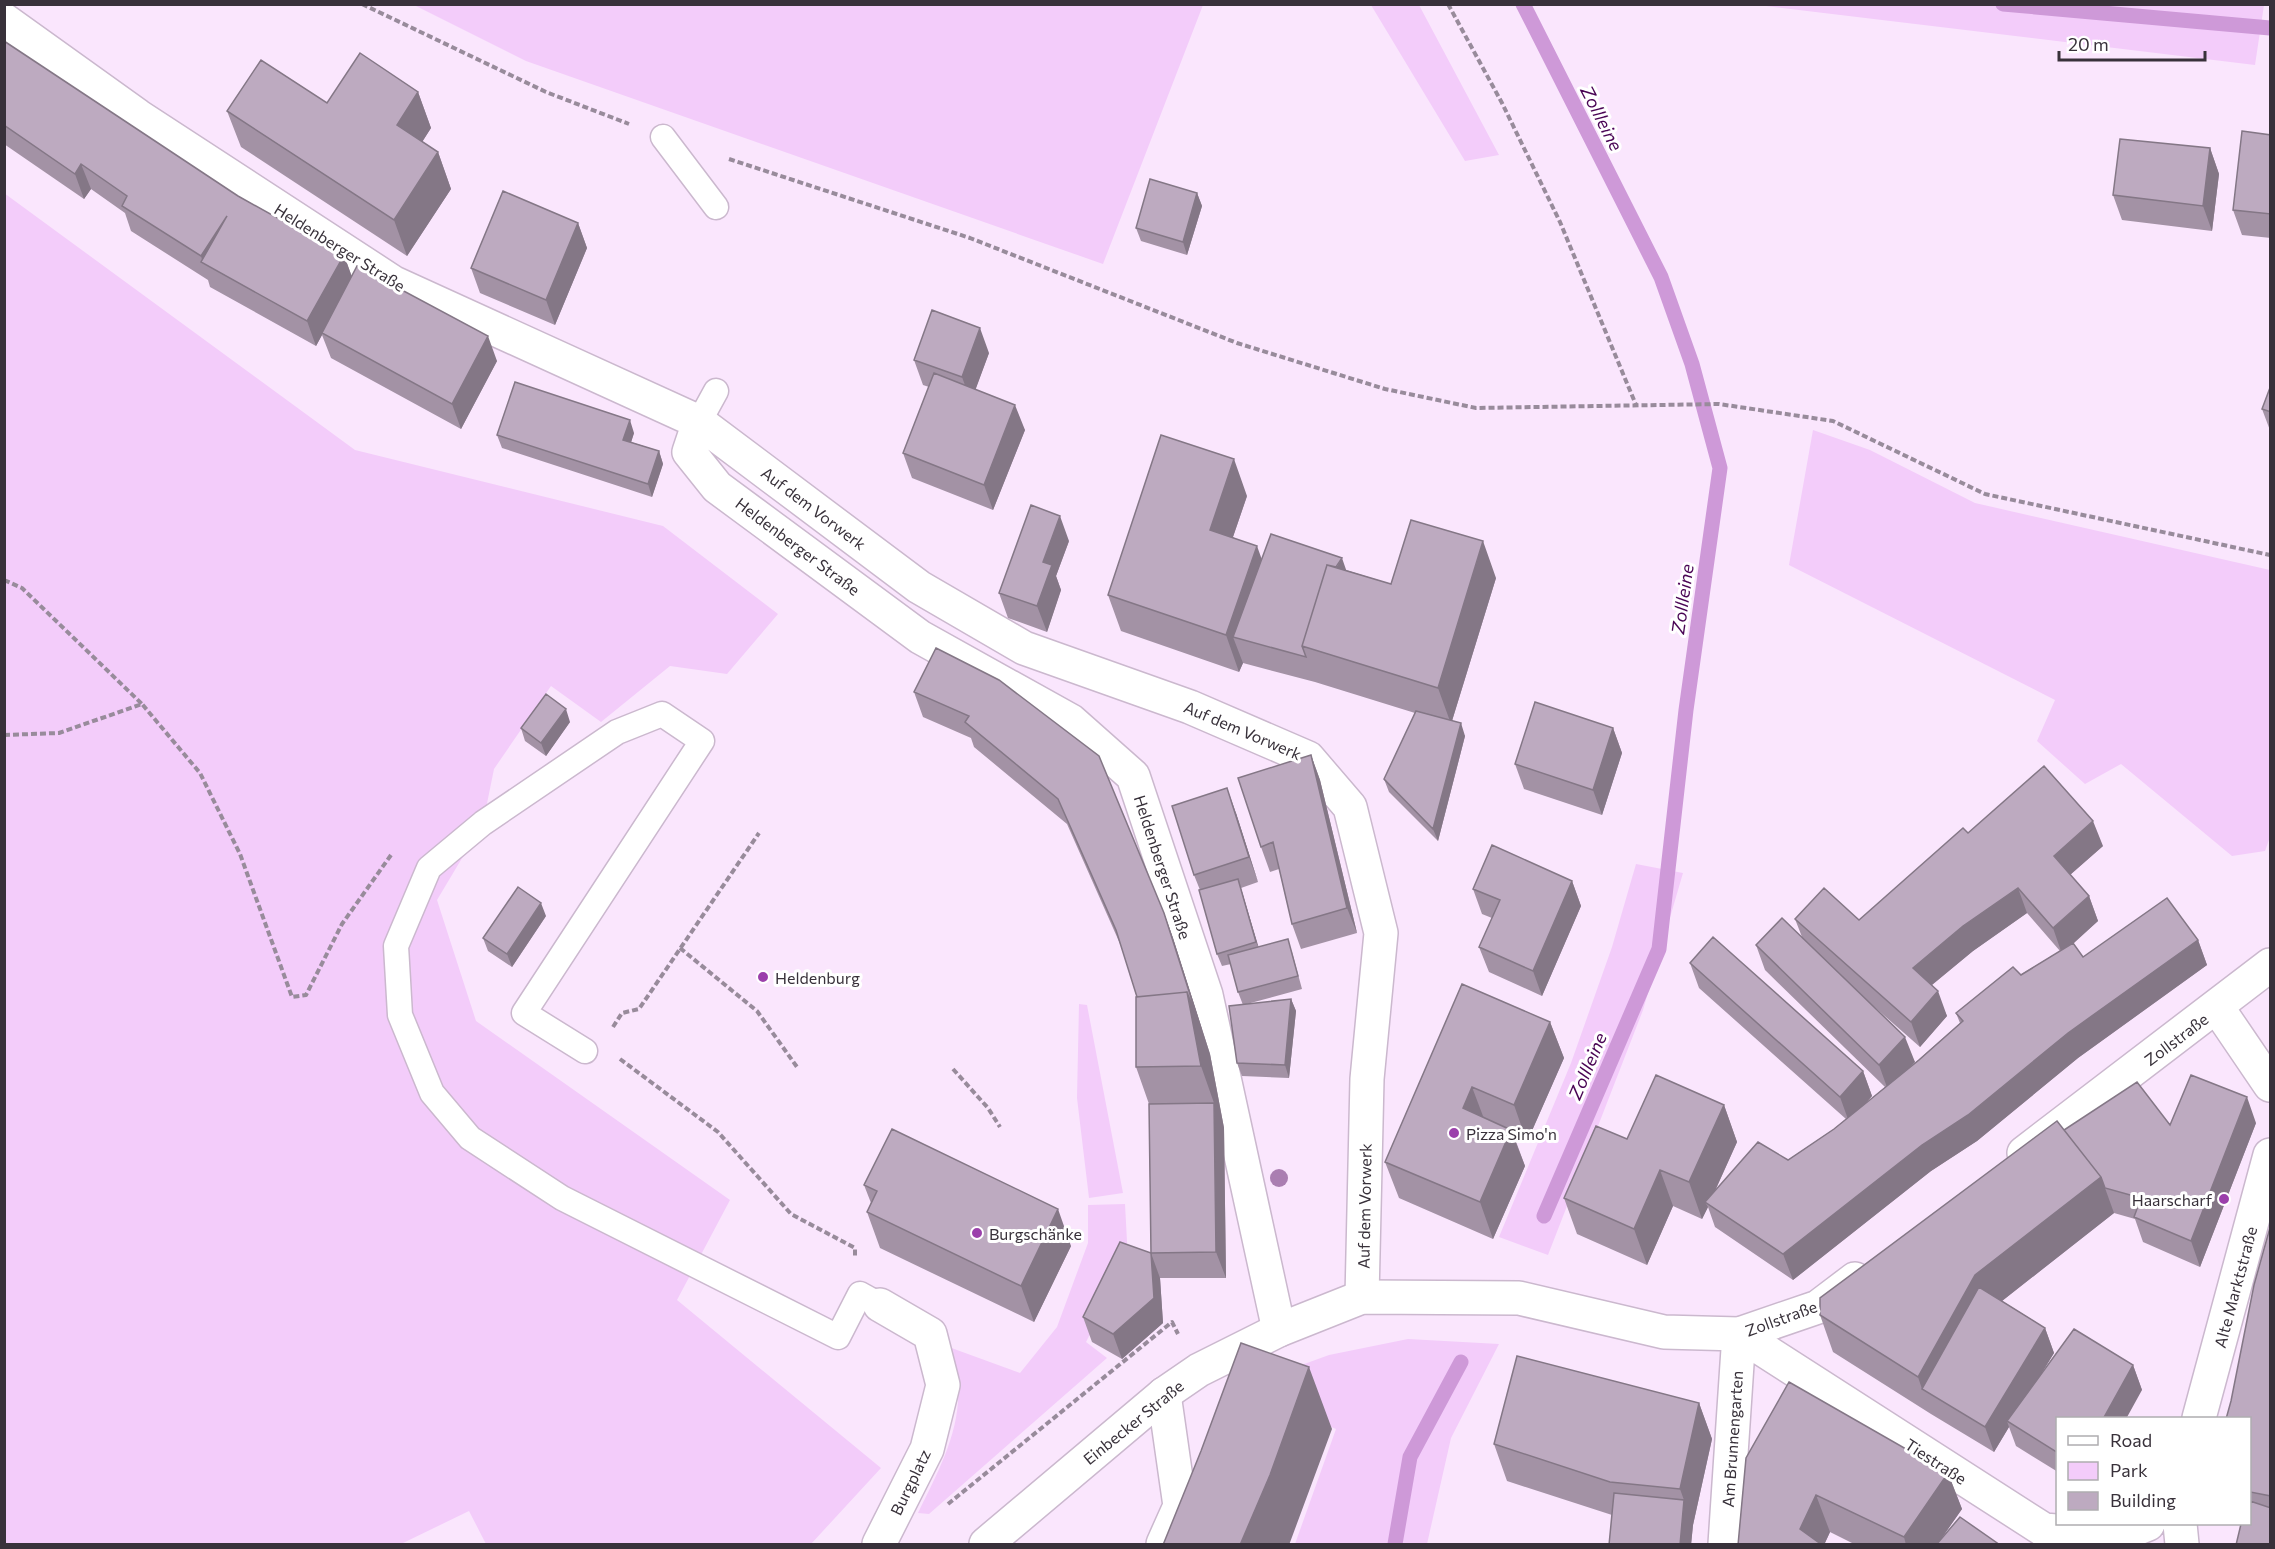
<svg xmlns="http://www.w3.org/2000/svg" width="2275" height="1549" font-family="Commissioner,sans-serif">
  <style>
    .green { fill: #f3ccfa }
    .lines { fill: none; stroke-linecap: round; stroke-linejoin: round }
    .stream { stroke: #ce99d8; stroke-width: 15 }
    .lane-casing { stroke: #cbb8ce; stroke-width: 27 }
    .street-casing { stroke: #cbb8ce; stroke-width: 36 }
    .secondary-casing { stroke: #cbb8ce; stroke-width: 36 }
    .path { stroke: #988b9b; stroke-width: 4; stroke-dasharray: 6 3; stroke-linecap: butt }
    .lane { stroke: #fff; stroke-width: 24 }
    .street { stroke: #fff; stroke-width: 33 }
    .secondary { stroke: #fff; stroke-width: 33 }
    .tree { fill: #aa7eb1 }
    .wall { fill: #a392a5; fill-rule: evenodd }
    .shaded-wall { fill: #847786 }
    .building { fill: #bdaac0; stroke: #847786; stroke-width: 1.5 }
    .poi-dot { fill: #9b40ab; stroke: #fff; stroke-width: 2 }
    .labels { text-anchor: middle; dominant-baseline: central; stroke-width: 6; stroke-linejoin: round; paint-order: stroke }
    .street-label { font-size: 16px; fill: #38313a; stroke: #fff }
    .poi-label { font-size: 16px; fill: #38313a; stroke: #fff; text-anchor: start }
    .water-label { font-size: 18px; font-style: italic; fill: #490454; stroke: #fff }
  </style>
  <rect width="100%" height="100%" fill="#fae6fd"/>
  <path class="green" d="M414,5H1203L1103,264L526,61Z
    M1371,5H1419L1499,155L1465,161Z
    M1758,5L2264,4V5L2255,65Z
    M4,193L355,450L663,526L778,614L727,674L670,666L601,722L551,686L494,769L483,823L437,900L476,1021L730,1200L677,1300L881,1468L811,1544H486L469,1511L401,1544H5Z
    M1813,430L1870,450L1975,503L2270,570V837L2265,851L2232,856L2121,764L2085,784L2037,741L2055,700L1789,565Z
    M1636,864L1683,873L1643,1010L1548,1255L1499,1237L1571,1063L1612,947Z
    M1079,1004L1087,1005L1123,1193L1089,1198L1077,1098Z
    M1125,1204L1128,1260L1086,1342L1107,1358L929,1514L918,1513C937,1474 961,1431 958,1386C957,1373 950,1358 946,1346L1020,1373L1057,1327L1088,1243V1205Z
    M1408,1339L1499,1344L1451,1438L1427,1544H1295L1336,1429L1264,1397L1274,1375L1329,1355Z"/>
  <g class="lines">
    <path class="stream" d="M1523,4L1661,277L1692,364L1720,468L1686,710L1659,949L1544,1216
      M2003,4L2270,28
      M1395,1544L1410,1457L1461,1362"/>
    <g class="lane-casing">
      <path id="lane" d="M663,137L716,207
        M699,422L716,391
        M585,1051L524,1013L702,741L662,714L617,732L483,823L429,868L396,946L400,1015L432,1093L470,1138L562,1198L838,1337L860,1294L880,1305"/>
    </g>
    <g class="street-casing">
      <path id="street" d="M4,20L138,116L394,283L699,422L919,587L1024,648L1190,707L1308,758L1350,807L1381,933L1367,1079L1362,1297
        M699,422L689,452L717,487L920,637L1071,721L1133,776L1206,995L1279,1330
        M2217,1007L2270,1085
        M2199,1418L2270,1155
        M2180,1524L2182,1544
        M879,1544L927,1449L943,1385L930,1334L880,1305
        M1163,1544L1180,1506L1164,1394
        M1725,1544L1739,1334L2044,1530L2119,1536L2148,1524"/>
    </g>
    <g class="secondary-casing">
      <path id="secondary" d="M2024,1153L2270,965
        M986,1544L1164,1394L1199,1370L1279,1330L1362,1297L1519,1298L1664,1332L1739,1334L1818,1307L1855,1279"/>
    </g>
    <path class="path" d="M362,4L546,92L629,124
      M1448,4L1502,103L1560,222L1636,405
      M729,159L970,238L1237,343L1385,389L1476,408L1719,404L1833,421L1985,494L2270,555
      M4,580L22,588L142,704
      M4,735L59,733L142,704L200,773L240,854L292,997L306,995L342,924L391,855
      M680,948L757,1011L797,1067
      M613,1027L622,1013L639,1009L759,833
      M620,1059L718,1132L791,1214L855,1248V1257
      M953,1069L988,1108L1000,1127
      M948,1504L1172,1322L1178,1334"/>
    <use href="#lane" class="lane"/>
    <use href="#street" class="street"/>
    <use href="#secondary" class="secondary"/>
  </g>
  <circle class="tree" cx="1279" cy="1178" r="9"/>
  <path class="wall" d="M4,41L238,196L344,255L352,277L497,361L461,429L331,358L322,335L316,346L210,287L208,280L131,231L125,213L91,189L84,199L4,144Z
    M418,92L431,128L422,142L438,152L451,189L407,256L241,147L227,111L327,103Z
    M2271,135V238L2242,235L2233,210Z
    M2210,148L2219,174L2212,231L2122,220L2113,195Z
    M1197,193L1202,206L1187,255L1141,241L1136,228Z
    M578,223L587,248L555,325L480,293L471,268Z
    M989,353L975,390L1025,430L993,510L912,478L903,453L929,387L923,385L914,360Z
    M2271,385V433L2262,409Z
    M634,433L631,442L659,451L663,464L652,497L502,448L497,435Z
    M1247,496L1233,537L1262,559L1346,570L1391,584L1496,578L1452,721L1465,736L1438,841L1389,792L1384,779L1415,713L1315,682L1243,663L1239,672L1121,631L1108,595Z
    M1069,541L1056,576L1061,590L1047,632L1008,618L999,593Z
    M936,648L1164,913L1173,938L1210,1054L1224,1128L1226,1278H1160L1163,1323L1122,1359L1092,1342L1083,1317L1151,1253L1149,1104L1136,1067L1137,997L1121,946L1067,824L974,747L971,738L923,717L914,692Z
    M570,722L546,756L525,741L521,728Z
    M1613,728L1622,753L1602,815L1524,789L1515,764Z
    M1311,755L1320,780L1357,933L1301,949L1292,924L1279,869L1270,872L1261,847Z
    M1236,813L1258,882L1241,888L1258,947L1292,952L1302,989L1243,1005L1238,992L1231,964L1222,966L1217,954L1200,890L1194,875Z
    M1968,833L2103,846L2070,875L2089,896L2098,921L2073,943L2083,957L2198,940L2207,965L2078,1058L1977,1141L1931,1171L1793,1280L1715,1227L1708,1207L1702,1219L1673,1206L1647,1265L1577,1234L1564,1198L1627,1139L1724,1105L1737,1142L1715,1191L1788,1160L1834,1129L1846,1119L1699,988L1690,963L1863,1071L1872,1096L1866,1103L1885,1087L1765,970L1756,945L1802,937L1795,919L1859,920ZM2027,913L2060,951L1956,1013L1960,1023L1909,1068L1915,1062L1862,996L1920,1047L1947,1016L1932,985L1973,951Z
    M1572,881L1581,906L1542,996L1489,972L1479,947L1492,918L1482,914L1473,889Z
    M546,916L512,967L488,951L483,938Z
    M1291,999L1296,1011L1289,1078L1242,1076L1237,1063Z
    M1550,1022L1564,1058L1527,1142L1514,1136L1525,1166L1493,1239L1399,1198L1385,1162Z
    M2256,1123L2200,1267L2143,1242L2135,1219L2114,1213L2002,1301L2045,1328L2054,1353L2039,1377L2133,1365L2142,1390L2058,1419V1472L2016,1446L2009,1427L1994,1452L1931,1414L1833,1352L1820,1315L2064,1130Z
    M864,1185L1071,1246L1034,1322L880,1248L867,1212L871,1203Z
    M2271,1224V1545L2250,1524V1419L2231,1401Z
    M1699,1403L1712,1439L1693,1525L1691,1545H1609L1612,1515L1507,1481L1494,1444Z
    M1746,1458L1948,1473L1962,1509L1940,1540L2000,1545H1856L1830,1532L1824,1545H1738Z"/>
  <path class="shaded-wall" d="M418,92L431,128L410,161L397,125Z
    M2210,148L2219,174L2212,231L2203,206Z
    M438,152L451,189L407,256L394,220Z
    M81,164L91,189L84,199L75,174Z
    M1197,193L1202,206L1187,255L1183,242Z
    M227,216L203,263L201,256Z
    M578,223L587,248L555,325L546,300Z
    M344,255L353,280L322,333V335L316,346L307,321Z
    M980,328L989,353L971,402L962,377Z
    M488,336L497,361L461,429L452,404Z
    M1015,405L1025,430L993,510L984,485Z
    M630,420L634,433L628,452L623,440Z
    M659,451L663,464L652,497L648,484Z
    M1234,459L1247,496L1223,566L1210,530Z
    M1060,516L1069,541L1056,576L1061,590L1047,632L1037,606L1043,562Z
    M1483,541L1496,578L1451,724L1438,688Z
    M1257,546L1270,582L1233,637L1243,663L1239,672L1226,635Z
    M1342,558L1351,584L1331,576Z
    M566,709L570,722L546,756L541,743Z
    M1461,723L1465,736L1438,841L1433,829Z
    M1613,728L1622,753L1602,815L1593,790Z
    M1311,755L1320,780L1357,933L1347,908Z
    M1227,788L1236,813L1258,882L1249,857Z
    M2093,821L2103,846L2063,881L2054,856Z
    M1238,879L1242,892L1261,955L1256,942Z
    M1572,881L1581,906L1542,996L1533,971Z
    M2018,888L2027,913L1973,951L1922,993L1913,968L1963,926Z
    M2089,896L2098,921L2062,954L2053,928Z
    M541,903L546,916L512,967L507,954Z
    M1164,913L1173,938L1210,1054L1224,1128L1226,1278L1216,1252L1214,1103L1201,1066Z
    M2198,940L2207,965L2078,1058L1977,1141L1931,1171L1793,1280L1783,1254L1922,1145L2068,1033Z
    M1938,991L1947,1016L1920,1047L1911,1022Z
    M1291,999L1296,1011L1289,1078L1285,1065Z
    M1550,1022L1564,1058L1527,1142L1514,1105Z
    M1905,1037L1915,1062L1888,1090L1879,1065Z
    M1863,1071L1872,1096L1849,1122L1840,1097Z
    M1472,1087L1486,1124L1463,1108Z
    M2247,1097L2256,1123L2200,1267L2191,1241Z
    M1724,1105L1737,1142L1709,1204L1705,1202L1708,1207L1702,1219L1689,1182Z
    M1511,1130L1525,1166L1493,1239L1480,1202Z
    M1660,1170L1673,1206L1647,1265L1634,1229Z
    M2101,1177L2114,1213L1988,1312L1922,1389L1918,1377L1975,1275Z
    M1058,1209L1071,1246L1034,1322L1021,1286Z
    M1151,1253L1160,1278L1163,1323L1122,1359L1113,1334Z
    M2045,1328L2054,1353L2011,1424L2007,1421L2009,1427L1994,1452L1985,1427Z
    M2133,1365L2142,1390L2126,1419H2103Z
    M1309,1367L1332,1429L1292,1537L1289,1545H1240Z
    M1699,1403L1712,1439L1693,1525L1680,1489Z
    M1948,1473L1962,1509L1937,1545H1906L1904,1537Z
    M1816,1495L1830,1532L1824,1545H1806L1800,1529Z
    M1684,1500L1693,1525L1691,1545H1680Z"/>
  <path class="building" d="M4,41L238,196L344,255L307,321L201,262L227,216L201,256L122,206L127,196L81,164L75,174L4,125Z
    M360,53L418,92L397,125L438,152L394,220L227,111L261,60L327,103Z
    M2242,131L2271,135V214L2233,210Z
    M2120,139L2210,148L2203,206L2113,195Z
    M1150,179L1197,193L1183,242L1136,228Z
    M503,191L578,223L546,300L471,268Z
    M357,266L488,336L452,404L322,333Z
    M932,310L980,328L962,377L914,360Z
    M934,373L1015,405L984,485L903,453Z
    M515,382L630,420L623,440L659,451L648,484L497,435Z
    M2271,385V412L2262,409Z
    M1161,435L1234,459L1210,530L1257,546L1226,635L1108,595Z
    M1031,505L1060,516L1043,562L1052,565L1037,606L999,593Z
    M1411,520L1483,541L1438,688L1302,646L1327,565L1391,584Z
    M1271,534L1342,558L1336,567L1327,565L1302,646L1306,657L1233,637Z
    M936,648L999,680L1099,756L1164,913L1201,1029L1187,992L1137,997L1116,930L1058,799L965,722L969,716L914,692Z
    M546,694L566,709L541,743L521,728Z
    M1535,702L1613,728L1593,790L1515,764Z
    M1416,711L1461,723L1433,829L1384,779Z
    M1311,755L1347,908L1292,924L1273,842L1261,847L1238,778Z
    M2044,766L2093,821L2054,856L2089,896L2053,928L2018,888L1963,926L1913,968L1938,991L1911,1022L1795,919L1824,888L1859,920L1963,828L1968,833Z
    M1227,788L1249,857L1194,875L1172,806Z
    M1492,845L1572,881L1533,971L1479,947L1500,900L1473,889Z
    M1238,879L1256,942L1217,954L1199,890Z
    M518,887L541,903L507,954L483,938Z
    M2167,898L2198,940L2068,1033L1968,1115L1922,1145L1783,1254L1705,1202L1758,1142L1788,1160L1834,1129L1919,1060L1963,1021L1956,1013L2013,967L2021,975L2073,943L2083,957Z
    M1782,918L1905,1037L1879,1065L1756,945Z
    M1713,937L1863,1071L1840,1097L1690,963Z
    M1288,939L1298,976L1238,992L1228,955Z
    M1462,984L1550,1022L1514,1105L1472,1087L1463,1108L1511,1130L1480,1202L1385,1162Z
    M1187,992L1201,1066L1136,1067V997Z
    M1291,999L1285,1065L1237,1063L1229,1006Z
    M1656,1075L1724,1105L1689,1182L1660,1170L1634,1229L1564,1198L1596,1126L1627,1139Z
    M2191,1075L2247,1097L2191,1241L2134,1217L2141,1198L2105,1188L2101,1177L2064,1130L2137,1082L2170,1125Z
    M1214,1103L1216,1252L1151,1253L1149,1104Z
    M2057,1121L2101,1177L1975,1275L1918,1377L1820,1315V1298Z
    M892,1129L1058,1209L1021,1286L867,1212L877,1191L864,1185Z
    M2271,1224V1496L2250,1492V1419H2226L2231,1401L2254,1285Z
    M1120,1242L1151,1253L1154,1298L1113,1334L1083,1317Z
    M1979,1287L2045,1328L1985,1427L1922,1389Z
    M2074,1329L2133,1365L2103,1419H2058V1453L2007,1421Z
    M1241,1343L1309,1367L1270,1475L1240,1545H1163L1201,1451Z
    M1517,1356L1699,1403L1680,1489L1610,1482L1494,1444Z
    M1789,1382L1948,1473L1904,1537L1816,1495L1800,1529L1822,1545H1738L1746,1458Z
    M1614,1493L1684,1500L1680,1545H1609Z
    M2250,1501L2271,1508V1545H2236L2241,1524H2250Z
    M1960,1517L2000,1545H1936Z"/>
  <g class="poi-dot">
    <circle cx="763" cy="977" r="6"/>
    <circle cx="1454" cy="1133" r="6"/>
    <circle cx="2224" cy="1199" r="6"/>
    <circle cx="977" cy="1233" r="6"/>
  </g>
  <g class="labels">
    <g class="street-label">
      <text transform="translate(340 247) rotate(32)">Heldenberger Straße</text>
      <text transform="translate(814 508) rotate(37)">Auf dem Vorwerk</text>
      <text transform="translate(798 546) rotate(37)">Heldenberger Straße</text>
      <text transform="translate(1243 730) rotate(23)">Auf dem Vorwerk</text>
      <text transform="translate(1163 867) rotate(72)">Heldenberger Straße</text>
      <text transform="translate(2176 1039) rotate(-37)">Zollstraße</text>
      <text transform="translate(1364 1206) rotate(-89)">Auf dem Vorwerk</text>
      <text transform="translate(2235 1287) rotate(-75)">Alte Marktstraße</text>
      <text transform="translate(1781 1318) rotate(-20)">Zollstraße</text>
      <text transform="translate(1133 1422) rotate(-39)">Einbecker Straße</text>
      <text transform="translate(1732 1439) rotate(-86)">Am Brunnengarten</text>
      <text transform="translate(1936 1461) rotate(33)">Tiestraße</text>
      <text transform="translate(910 1482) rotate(-64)">Burgplatz</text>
    </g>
    <g class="poi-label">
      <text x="775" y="977">Heldenburg</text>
      <text x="1466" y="1133">Pizza Simo'n</text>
      <text x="2212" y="1199" text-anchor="end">Haarscharf</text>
      <text x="989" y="1233">Burgschänke</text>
    </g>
    <g class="water-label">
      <text transform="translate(1602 118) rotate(63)">Zollleine</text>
      <text transform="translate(1682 599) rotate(-82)">Zollleine</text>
      <text transform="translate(1587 1066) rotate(-67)">Zollleine</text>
    </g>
  </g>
  <rect width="2275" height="1549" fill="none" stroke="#38313a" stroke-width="12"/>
  <rect x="2056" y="1417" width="195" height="108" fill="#ffffff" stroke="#afadb0" stroke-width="1.5"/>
  <rect x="2068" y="1436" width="30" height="9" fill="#ffffff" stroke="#afadb0" stroke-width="1.5"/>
  <text x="2110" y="1447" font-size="18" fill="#38313a">Road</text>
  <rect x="2068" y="1462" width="30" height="18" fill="#f3ccfa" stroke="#afadb0" stroke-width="1.5"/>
  <text x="2110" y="1477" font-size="18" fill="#38313a">Park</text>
  <rect x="2068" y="1492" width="30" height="18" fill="#bdaac0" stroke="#afadb0" stroke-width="1.5"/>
  <text x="2110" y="1507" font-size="18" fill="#38313a">Building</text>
  <path d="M2059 51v9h146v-9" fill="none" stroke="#38313a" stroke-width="3"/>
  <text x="2068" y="51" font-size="18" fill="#38313a" stroke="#ffffff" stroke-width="4.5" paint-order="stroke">20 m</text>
</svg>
